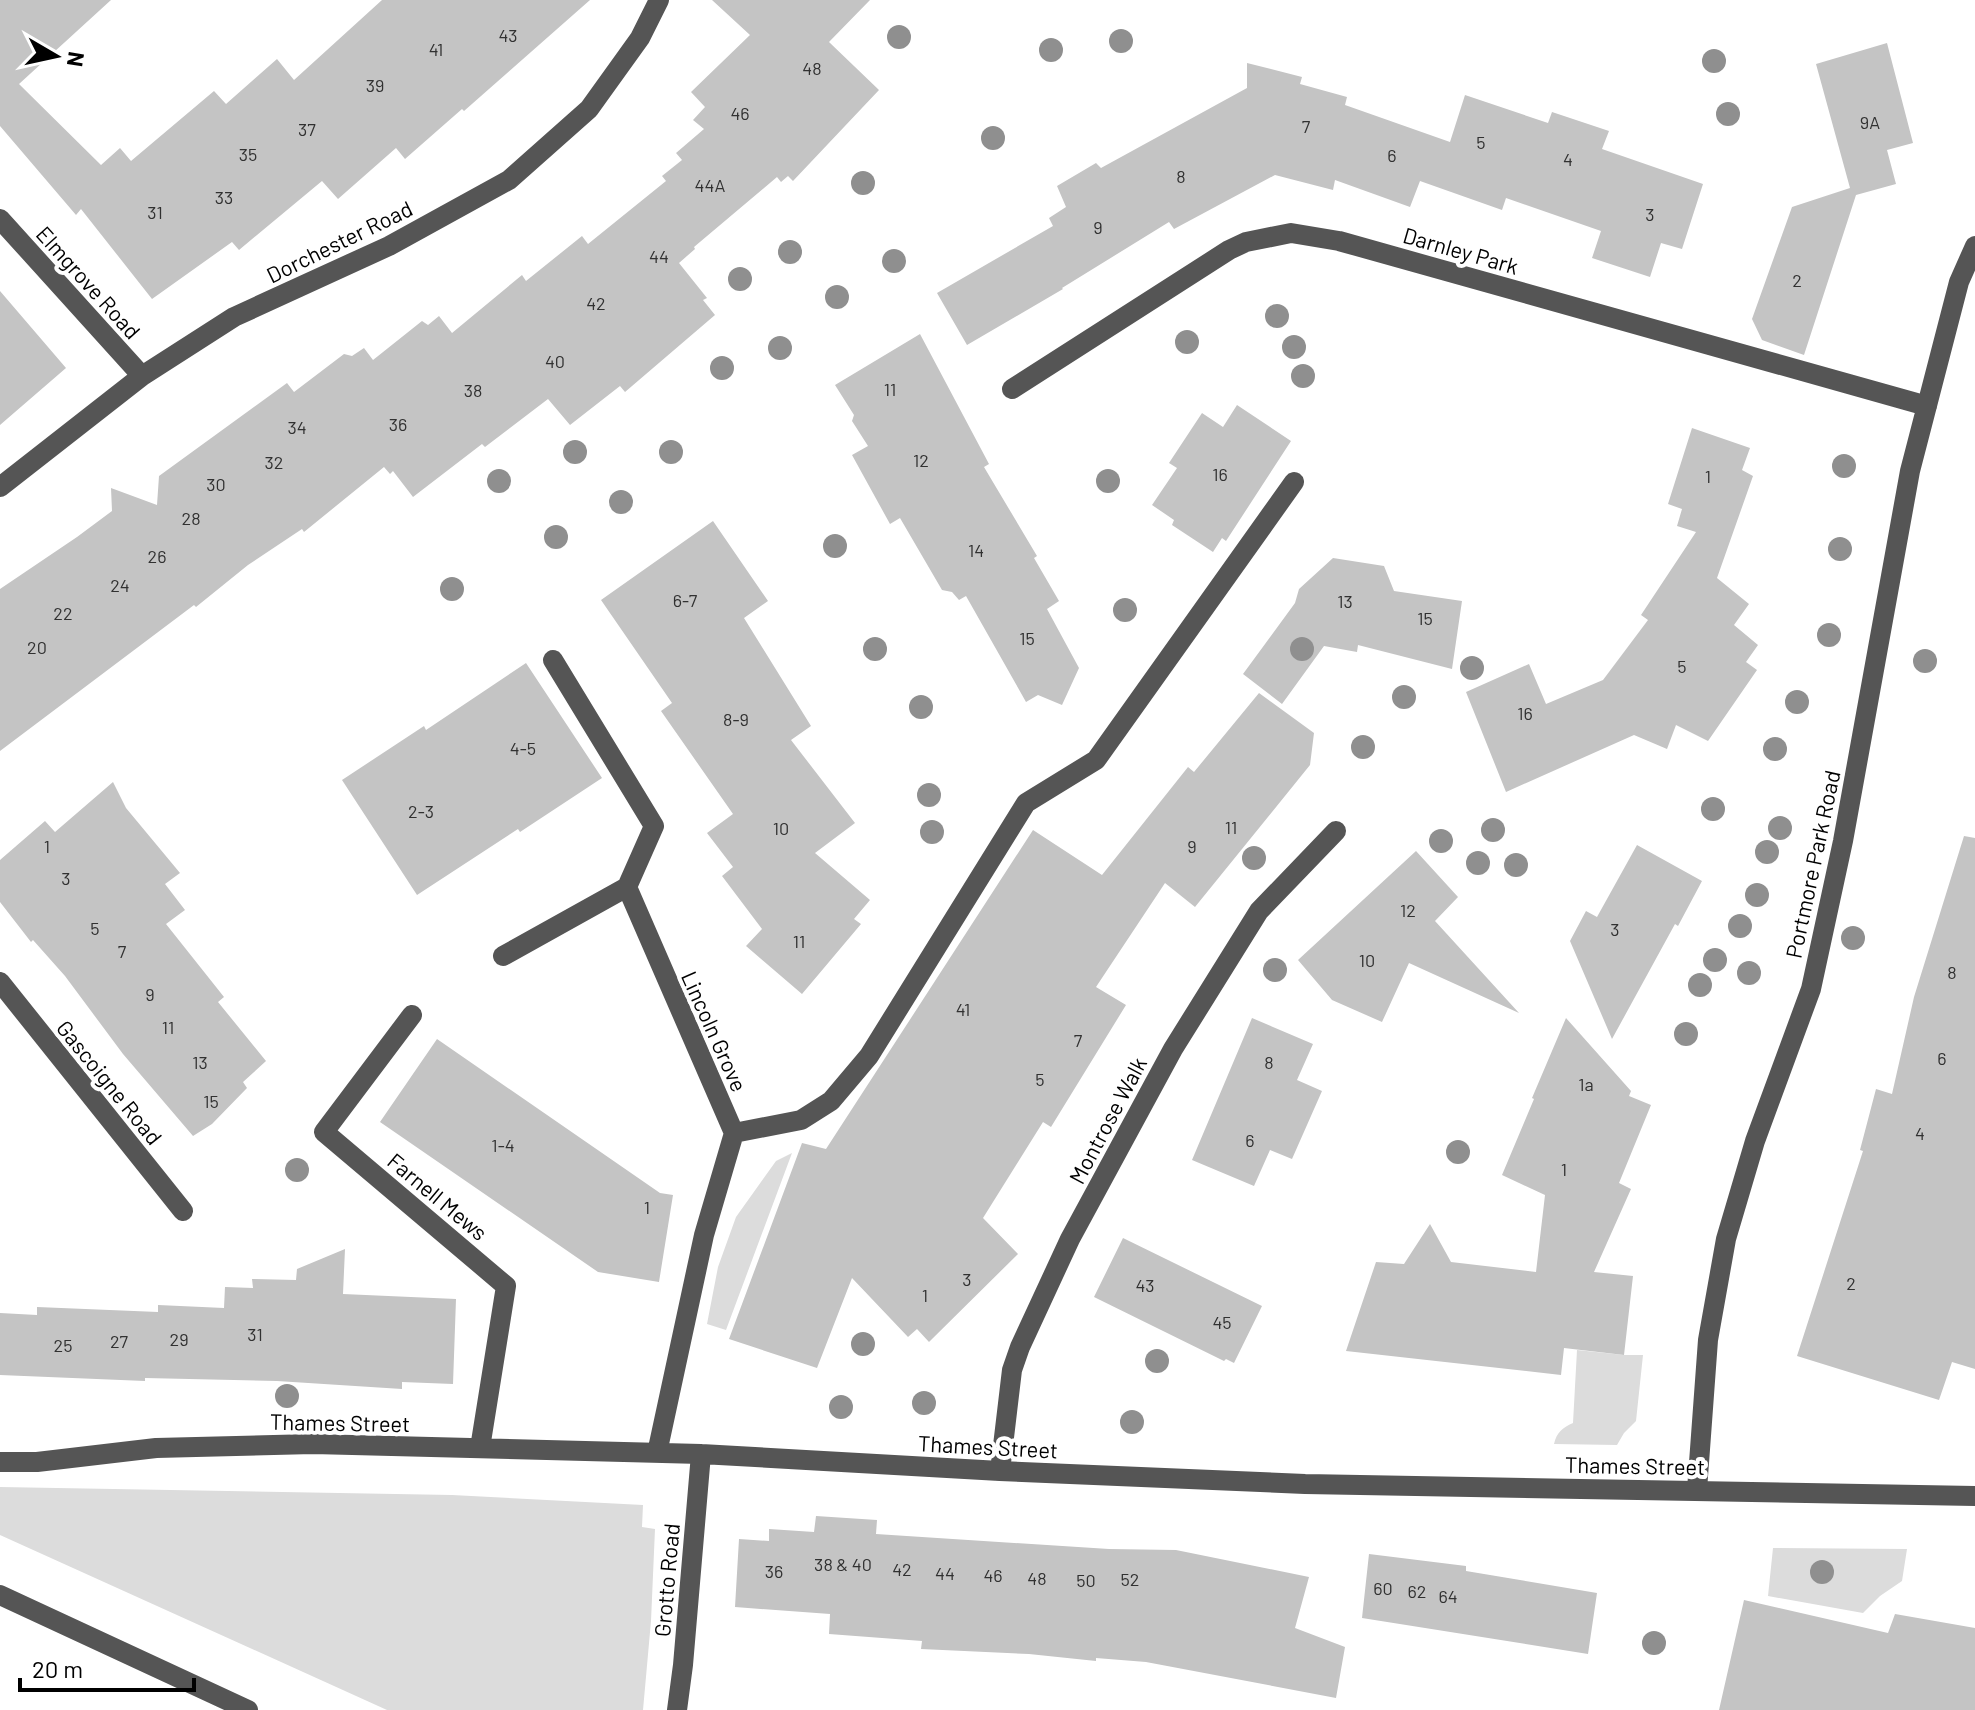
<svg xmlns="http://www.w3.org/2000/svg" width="1975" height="1710" font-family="Barlow,sans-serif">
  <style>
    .green { fill: #dcdcdc }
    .building { fill: #c4c4c4 }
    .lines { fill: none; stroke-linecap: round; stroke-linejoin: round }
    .minor { stroke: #555; stroke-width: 20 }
    .tree { fill: #8f8f8f }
    .labels { text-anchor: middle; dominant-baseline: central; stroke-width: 8; stroke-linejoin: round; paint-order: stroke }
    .number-label { font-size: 18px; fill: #313131 }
    .street-label { font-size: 22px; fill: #000; stroke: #fff }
  </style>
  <rect width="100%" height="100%" fill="#fff"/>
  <path class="green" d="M792,1153L726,1330L707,1324L718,1267L736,1217L776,1161Z
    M1577,1350L1624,1355H1643L1636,1421L1624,1433L1617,1445L1554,1444C1557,1432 1562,1428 1573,1423Z
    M0,1487L452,1495L643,1505L642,1527L655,1529L651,1621L643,1710H387L0,1535Z
    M1773,1548L1907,1549L1902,1581L1880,1596L1863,1613L1768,1596Z"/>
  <path class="building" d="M0,0H111L19,84L101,165L120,148L131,161L214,91L226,104L277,59L294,80L382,0H590L464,111L462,109L405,159L396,148L338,199L322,181L239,250L232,242L152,299L81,209L76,215L0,126Z
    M712,0H870L829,42L879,90L793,181L788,176L781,182L777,177L694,247L695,249L679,263L707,298L703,300L715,315L625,392L620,386L570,425L548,399L485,447L482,444L413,497L393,471L390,474L384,467L304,532L302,529L248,565L196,607L194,605L0,751V589L77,537L112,511L111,488L157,505L159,476L287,383L294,392L344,354L352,356L364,348L373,360L422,321L428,325L439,316L452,333L522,275L526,281L582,236L588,244L666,181L662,176L682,160L676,153L704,129L693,120L705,107L691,92L750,35Z
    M1887,43L1913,143L1887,150L1896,184L1856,195L1804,355L1762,340L1752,319L1792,207L1850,188L1816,64Z
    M1247,63L1302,77L1300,84L1347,97L1345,105L1450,142L1465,95L1548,123L1552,112L1609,131L1602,149L1703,184L1682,249L1661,243L1650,277L1592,258L1601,231L1506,198L1502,210L1420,181L1410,207L1335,180L1333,190L1275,175L1174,229L1169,222L1062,288L1063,289L967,345L937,293L1053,226L1049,218L1066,207L1057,186L1096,163L1101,168L1247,88Z
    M0,291L66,368L0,425Z
    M920,334L989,464L984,467L1037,556L1034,558L1059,601L1047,609L1079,668L1062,705L1038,695L1026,702L966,596L959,600L952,592L942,590L900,518L890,524L852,455L868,446L852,421L854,415L835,385Z
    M1237,405L1291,441L1226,541L1222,538L1213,552L1172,525L1174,520L1152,505L1177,468L1169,463L1202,413L1223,427Z
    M1692,428L1750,448L1742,470L1753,476L1717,578L1749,604L1734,625L1758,645L1746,662L1757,670L1708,741L1676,725L1667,749L1634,735L1506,792L1466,692L1529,664L1546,704L1603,680L1648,620L1641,615L1696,532L1677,526L1682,509L1668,504Z
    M713,521L768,601L744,618L811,726L791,740L855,823L815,853L870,900L854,919L861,924L802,994L746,946L762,929L722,876L733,867L707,833L733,814L661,711L672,703L601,600Z
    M1333,558L1384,566L1394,591L1462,601L1452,669L1358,645L1357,652L1324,646L1282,704L1243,674L1295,603L1299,589Z
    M526,663L602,778L520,832L518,829L417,895L342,780L424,726L426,730Z
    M1259,693L1314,733L1310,765L1195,907L1165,883L1096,987L1126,1005L1051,1127L1043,1122L983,1218L1018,1254L929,1342L917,1329L908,1337L852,1278L817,1368L729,1339L802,1143L826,1149L1033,830L1102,875L1188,767L1194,772Z
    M113,782L126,808L180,873L165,884L185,910L166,924L224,997L218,1002L266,1061L243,1082L247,1088L212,1124L193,1136L123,1054L65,976L33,940L31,942L0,902V860L45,821L55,832Z
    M1964,836L1975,838V1369L1952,1362L1939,1400L1797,1356L1863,1151L1860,1150L1876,1089L1892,1094L1914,997Z
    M1637,845L1702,881L1678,926L1675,924L1612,1039L1570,941L1586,911L1597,917Z
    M1416,851L1458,897L1435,921L1519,1013L1409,963L1382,1022L1332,1000L1298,960Z
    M1252,1018L1313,1044L1297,1080L1322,1091L1292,1159L1270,1150L1254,1186L1192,1160Z
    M1566,1018L1631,1091L1629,1096L1651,1105L1619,1183L1631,1189L1594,1272L1633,1276L1624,1355L1564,1348L1561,1375L1346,1351L1376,1262L1404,1264L1430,1224L1451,1262L1536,1272L1545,1195L1502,1175L1534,1099L1532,1098Z
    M437,1039L660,1193L673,1195L659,1282L598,1272L380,1122Z
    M1123,1238L1262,1306L1234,1363L1226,1359L1224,1361L1094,1297Z
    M345,1249L343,1294L456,1299L453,1384L402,1382V1389L277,1381L145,1378V1381L0,1375V1313L37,1315V1307L158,1312V1305L224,1308L225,1287L253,1288L252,1279L296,1280L297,1269Z
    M816,1516L877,1520L876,1534L1109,1549L1176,1550L1309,1577L1295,1628L1345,1647L1336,1698L1146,1662L1096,1658V1661L1029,1654L921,1649L922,1641L829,1634L830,1614L735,1607L739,1539L769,1541V1529L814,1532Z
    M1369,1554L1466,1566V1571L1597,1593L1588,1654L1362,1618Z
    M1744,1600L1888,1633L1895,1614L1975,1628V1710H1719Z"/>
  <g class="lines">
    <path class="minor" d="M0,219L142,376
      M1012,389L1229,250L1246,242L1291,233L1339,241L1927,406
      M0,487L142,376L234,317L389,246L509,180L589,109L640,38L659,0
      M553,660L654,826L627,887L734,1133L704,1235L657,1453
      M503,956L627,887
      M0,982L183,1211
      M412,1015L324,1132L506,1286L480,1448
      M734,1133L801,1120L831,1101L869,1056L1026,803L1096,760L1294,482
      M0,1462H37L156,1448L313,1444L701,1454L1000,1471L1305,1484L1975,1496
      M1000,1471L1012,1370L1020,1347L1070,1239L1173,1049L1259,911L1336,831
      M1697,1490L1708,1340L1726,1239L1755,1141L1811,989L1843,841L1910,471L1959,282L1975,246
      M0,1595L248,1710
      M677,1710L683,1665L701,1454"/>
  </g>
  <g class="tree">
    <circle cx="899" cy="37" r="12"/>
    <circle cx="1121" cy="41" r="12"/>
    <circle cx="1051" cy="50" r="12"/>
    <circle cx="1714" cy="61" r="12"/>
    <circle cx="1728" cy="114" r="12"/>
    <circle cx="993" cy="138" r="12"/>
    <circle cx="863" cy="183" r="12"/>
    <circle cx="790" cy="252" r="12"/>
    <circle cx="894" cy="261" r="12"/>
    <circle cx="740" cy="279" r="12"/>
    <circle cx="837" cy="297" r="12"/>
    <circle cx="1277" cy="316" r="12"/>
    <circle cx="1187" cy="342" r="12"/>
    <circle cx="1294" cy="347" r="12"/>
    <circle cx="780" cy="348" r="12"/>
    <circle cx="722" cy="368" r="12"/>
    <circle cx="1303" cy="376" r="12"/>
    <circle cx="575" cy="452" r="12"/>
    <circle cx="671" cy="452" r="12"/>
    <circle cx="1844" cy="466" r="12"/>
    <circle cx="499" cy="481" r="12"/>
    <circle cx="1108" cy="481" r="12"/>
    <circle cx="621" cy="502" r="12"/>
    <circle cx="556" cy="537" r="12"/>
    <circle cx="835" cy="546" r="12"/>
    <circle cx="1840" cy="549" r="12"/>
    <circle cx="452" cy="589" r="12"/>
    <circle cx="1125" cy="610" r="12"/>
    <circle cx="1829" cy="635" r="12"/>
    <circle cx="875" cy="649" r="12"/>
    <circle cx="1302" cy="649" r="12"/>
    <circle cx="1925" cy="661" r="12"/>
    <circle cx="1472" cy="668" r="12"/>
    <circle cx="1404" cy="697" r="12"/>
    <circle cx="1797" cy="702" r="12"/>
    <circle cx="921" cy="707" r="12"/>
    <circle cx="1363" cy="747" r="12"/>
    <circle cx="1775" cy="749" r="12"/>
    <circle cx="929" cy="795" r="12"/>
    <circle cx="1713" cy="809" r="12"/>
    <circle cx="1780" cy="828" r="12"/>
    <circle cx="1493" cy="830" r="12"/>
    <circle cx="932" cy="832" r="12"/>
    <circle cx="1441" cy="841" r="12"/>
    <circle cx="1767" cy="852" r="12"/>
    <circle cx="1254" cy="858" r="12"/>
    <circle cx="1478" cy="863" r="12"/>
    <circle cx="1516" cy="865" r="12"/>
    <circle cx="1757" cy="895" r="12"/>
    <circle cx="1740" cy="926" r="12"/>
    <circle cx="1853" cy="938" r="12"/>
    <circle cx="1715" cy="960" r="12"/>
    <circle cx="1275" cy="970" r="12"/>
    <circle cx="1749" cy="973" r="12"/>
    <circle cx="1700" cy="985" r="12"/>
    <circle cx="1686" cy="1034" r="12"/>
    <circle cx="1458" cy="1152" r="12"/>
    <circle cx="297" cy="1170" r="12"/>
    <circle cx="863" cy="1344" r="12"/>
    <circle cx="1157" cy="1361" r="12"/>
    <circle cx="287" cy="1396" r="12"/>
    <circle cx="924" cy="1403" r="12"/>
    <circle cx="841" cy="1407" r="12"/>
    <circle cx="1132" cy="1422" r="12"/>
    <circle cx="1822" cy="1572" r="12"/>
    <circle cx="1654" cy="1643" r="12"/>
  </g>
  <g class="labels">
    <g class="number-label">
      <text x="508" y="35">43</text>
      <text x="436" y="49">41</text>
      <text x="812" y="68">48</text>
      <text x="375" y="85">39</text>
      <text x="740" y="113">46</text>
      <text x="1870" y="122">9A</text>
      <text x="1306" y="126">7</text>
      <text x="307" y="129">37</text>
      <text x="1481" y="142">5</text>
      <text x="248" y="154">35</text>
      <text x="1392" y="155">6</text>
      <text x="1568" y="159">4</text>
      <text x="1181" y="176">8</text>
      <text x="710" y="185">44A</text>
      <text x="224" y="197">33</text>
      <text x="155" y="212">31</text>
      <text x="1650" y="214">3</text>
      <text x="1098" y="227">9</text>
      <text x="659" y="256">44</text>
      <text x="1797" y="280">2</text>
      <text x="596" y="303">42</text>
      <text x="555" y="361">40</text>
      <text x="890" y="389">11</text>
      <text x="473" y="390">38</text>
      <text x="398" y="424">36</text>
      <text x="297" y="427">34</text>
      <text x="921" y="460">12</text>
      <text x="274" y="462">32</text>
      <text x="1220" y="474">16</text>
      <text x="1708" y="476">1</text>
      <text x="216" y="484">30</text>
      <text x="191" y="518">28</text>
      <text x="976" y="550">14</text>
      <text x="157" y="556">26</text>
      <text x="120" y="585">24</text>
      <text x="685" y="600">6-7</text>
      <text x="1345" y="601">13</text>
      <text x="63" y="613">22</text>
      <text x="1425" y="618">15</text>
      <text x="1027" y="638">15</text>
      <text x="37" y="647">20</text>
      <text x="1682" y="666">5</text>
      <text x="1525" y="713">16</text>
      <text x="736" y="719">8-9</text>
      <text x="523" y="748">4-5</text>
      <text x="421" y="811">2-3</text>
      <text x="1231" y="827">11</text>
      <text x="781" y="828">10</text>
      <text x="47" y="846">1</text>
      <text x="1192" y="846">9</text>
      <text x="66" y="878">3</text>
      <text x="1408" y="910">12</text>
      <text x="95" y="928">5</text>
      <text x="1615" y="929">3</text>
      <text x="799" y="941">11</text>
      <text x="122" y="951">7</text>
      <text x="1367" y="960">10</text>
      <text x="1952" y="972">8</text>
      <text x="150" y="994">9</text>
      <text x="963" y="1009">41</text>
      <text x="168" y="1027">11</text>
      <text x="1078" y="1040">7</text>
      <text x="1942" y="1058">6</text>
      <text x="200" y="1062">13</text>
      <text x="1269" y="1062">8</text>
      <text x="1040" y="1079">5</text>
      <text x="1586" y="1084">1a</text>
      <text x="211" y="1101">15</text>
      <text x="1920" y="1133">4</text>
      <text x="1250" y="1140">6</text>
      <text x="503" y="1145">1-4</text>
      <text x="1564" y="1169">1</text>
      <text x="647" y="1207">1</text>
      <text x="967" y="1279">3</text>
      <text x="1851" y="1283">2</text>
      <text x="1145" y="1285">43</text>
      <text x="925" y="1295">1</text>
      <text x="1222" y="1322">45</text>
      <text x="255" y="1334">31</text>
      <text x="179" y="1339">29</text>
      <text x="119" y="1341">27</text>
      <text x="63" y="1345">25</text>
      <text x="843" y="1564">38 &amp; 40</text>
      <text x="902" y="1569">42</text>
      <text x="774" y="1571">36</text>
      <text x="945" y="1573">44</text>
      <text x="993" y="1575">46</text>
      <text x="1037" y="1578">48</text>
      <text x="1130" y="1579">52</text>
      <text x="1086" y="1580">50</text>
      <text x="1383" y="1588">60</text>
      <text x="1417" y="1591">62</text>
      <text x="1448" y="1596">64</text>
    </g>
    <g class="street-label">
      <text transform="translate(339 241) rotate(-26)">Dorchester Road</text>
      <text transform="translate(1461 250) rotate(16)">Darnley Park</text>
      <text transform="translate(89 282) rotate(48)">Elmgrove Road</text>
      <text transform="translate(1812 864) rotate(-78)">Portmore Park Road</text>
      <text transform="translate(715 1031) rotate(66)">Lincoln Grove</text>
      <text transform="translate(110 1082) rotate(51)">Gascoigne Road</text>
      <text transform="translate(1107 1120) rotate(-62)">Montrose Walk</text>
      <text transform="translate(438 1196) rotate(40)">Farnell Mews</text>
      <text transform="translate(340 1422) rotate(1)">Thames Street</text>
      <text transform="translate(988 1446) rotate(3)">Thames Street</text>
      <text transform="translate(1635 1465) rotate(1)">Thames Street</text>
      <text transform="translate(666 1580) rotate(-85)">Grotto Road</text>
    </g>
  </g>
  <g transform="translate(56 56) rotate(99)" stroke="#ffffff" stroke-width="6" paint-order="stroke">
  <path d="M0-6L14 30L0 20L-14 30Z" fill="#000000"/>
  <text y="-12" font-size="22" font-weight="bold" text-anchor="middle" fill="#000000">N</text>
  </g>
  <path d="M20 1678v12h174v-12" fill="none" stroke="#000000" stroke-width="4"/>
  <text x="32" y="1678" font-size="24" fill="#000000" stroke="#ffffff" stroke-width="6" paint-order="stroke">20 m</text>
</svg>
